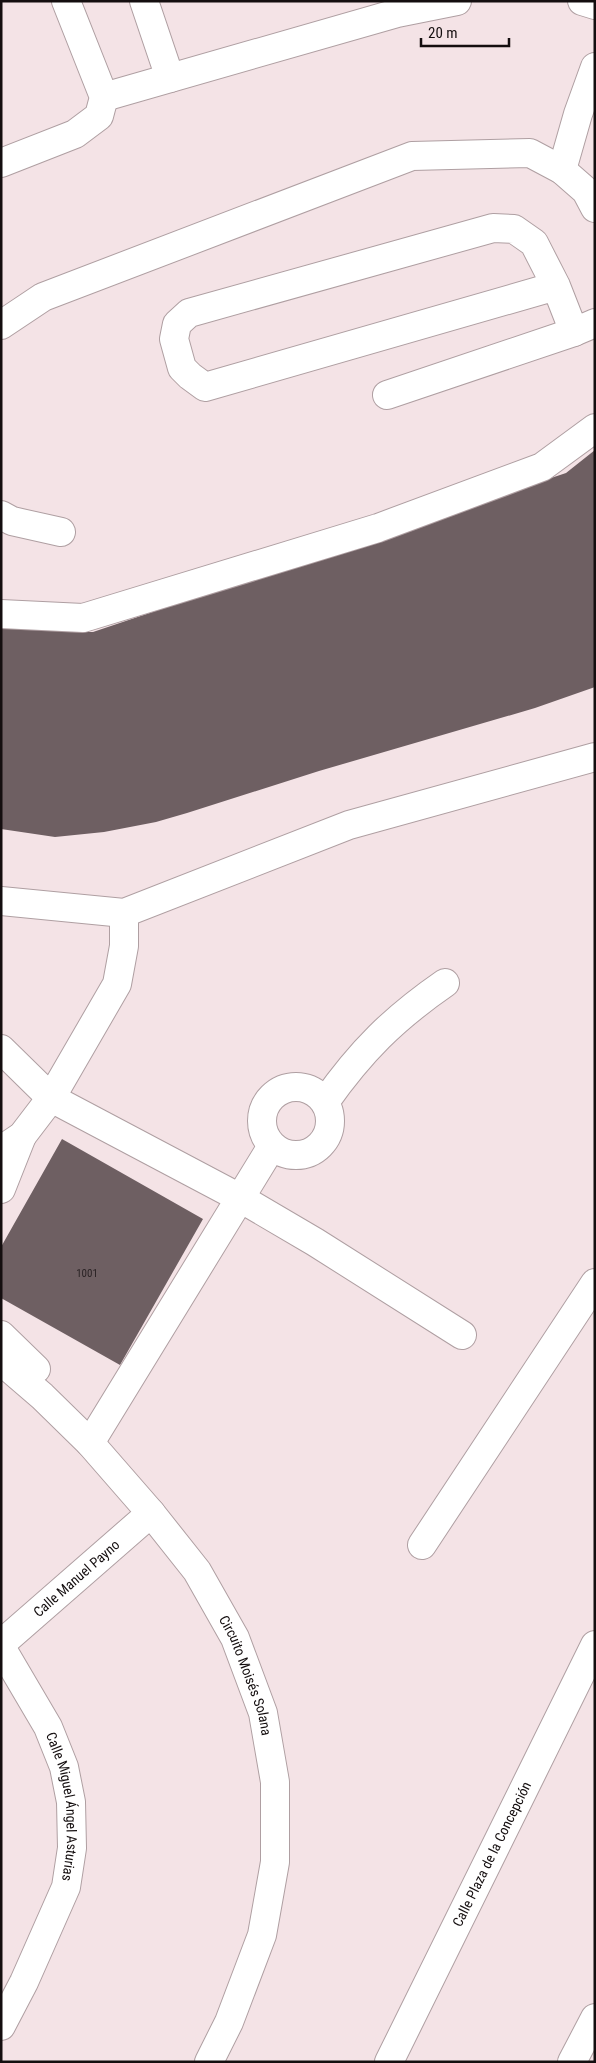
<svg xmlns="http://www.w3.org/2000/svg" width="596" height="2063" font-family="'Roboto Condensed',sans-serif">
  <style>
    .building { fill: #6e5f62 }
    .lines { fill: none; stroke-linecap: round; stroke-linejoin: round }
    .minor-casing { stroke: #af9fa2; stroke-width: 30 }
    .minor { stroke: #fff; stroke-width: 28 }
    .labels { text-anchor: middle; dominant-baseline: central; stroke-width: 4.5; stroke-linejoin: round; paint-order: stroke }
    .number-label { font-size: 11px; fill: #2a2224 }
    .street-label { font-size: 14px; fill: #140e0f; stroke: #f4e3e6 }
  </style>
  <rect width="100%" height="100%" fill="#f4e3e6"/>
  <path class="building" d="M595,450V687L535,708L319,771L187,813L156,822L104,832L55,837L1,829V617L31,628L69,632H93L566,473Z
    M62,1139L203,1219L120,1365L1,1298V1247Z"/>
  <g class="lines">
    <g class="minor-casing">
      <g id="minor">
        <path d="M144,1L170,78"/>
        <path d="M582,1L595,5"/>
        <path d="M104,97L397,13L457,1"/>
        <path d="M1,163L75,134L99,116L104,97L66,1"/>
        <path d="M562,170L578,114L595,67"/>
        <path d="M556,286L205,387L190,376L182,368L174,339L177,324L189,313L493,228L514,229L534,243L556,286L574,332L595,323"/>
        <path d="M1,325L43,297L412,156L530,153L562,170L586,191L595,208"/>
        <path d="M387,395L574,332"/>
        <path d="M1,515L12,521L61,532"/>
        <path d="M1,614L83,618L378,528L542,467L595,428"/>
        <path d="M1,901L124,913L349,825L595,757"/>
        <path d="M1,1049L51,1098L240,1198L315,1242L462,1335"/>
        <circle cx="296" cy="1121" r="34"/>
        <path d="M325,1102C361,1051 393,1019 445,983"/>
        <path d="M1,1150L22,1136L51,1098L117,984L124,946V913"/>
        <path d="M1,1189L22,1136"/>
        <path d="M1,1335L36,1369"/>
        <path id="s1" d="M1,1361L42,1396L90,1443L151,1513L197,1571L235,1638L263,1713L275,1782V1862L262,1935L229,2022L209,2062"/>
        <path d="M90,1443L272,1146"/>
        <path d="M422,1545L595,1283"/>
        <path id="s2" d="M1,1644L151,1513"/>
        <path id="s3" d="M1,1647L48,1727L64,1767L71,1802L72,1848L66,1887L24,1982L1,2026"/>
        <path id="s4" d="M389,2062L595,1645"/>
        <path d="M572,2062L595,2018"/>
      </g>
    </g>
    <use href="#minor" class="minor"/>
  </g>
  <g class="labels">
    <g class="number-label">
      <text x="87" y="1273">1001</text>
    </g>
    <g class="street-label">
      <text stroke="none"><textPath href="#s2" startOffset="100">Calle Manuel Payno</textPath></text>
      <text stroke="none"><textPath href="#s1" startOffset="404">Circuito Moisés Solana</textPath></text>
      <text stroke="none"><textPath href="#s3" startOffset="175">Calle Miguel Ángel Asturias</textPath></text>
      <text stroke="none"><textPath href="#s4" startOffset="232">Calle Plaza de la Concepción</textPath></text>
    </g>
  </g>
  <rect width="596" height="2063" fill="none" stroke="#140e0f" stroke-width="5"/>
  <path d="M421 38v8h88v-8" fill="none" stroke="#140e0f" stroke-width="2.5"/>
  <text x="428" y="38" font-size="15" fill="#140e0f" stroke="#f4e3e6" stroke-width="4" paint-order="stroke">20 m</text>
</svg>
